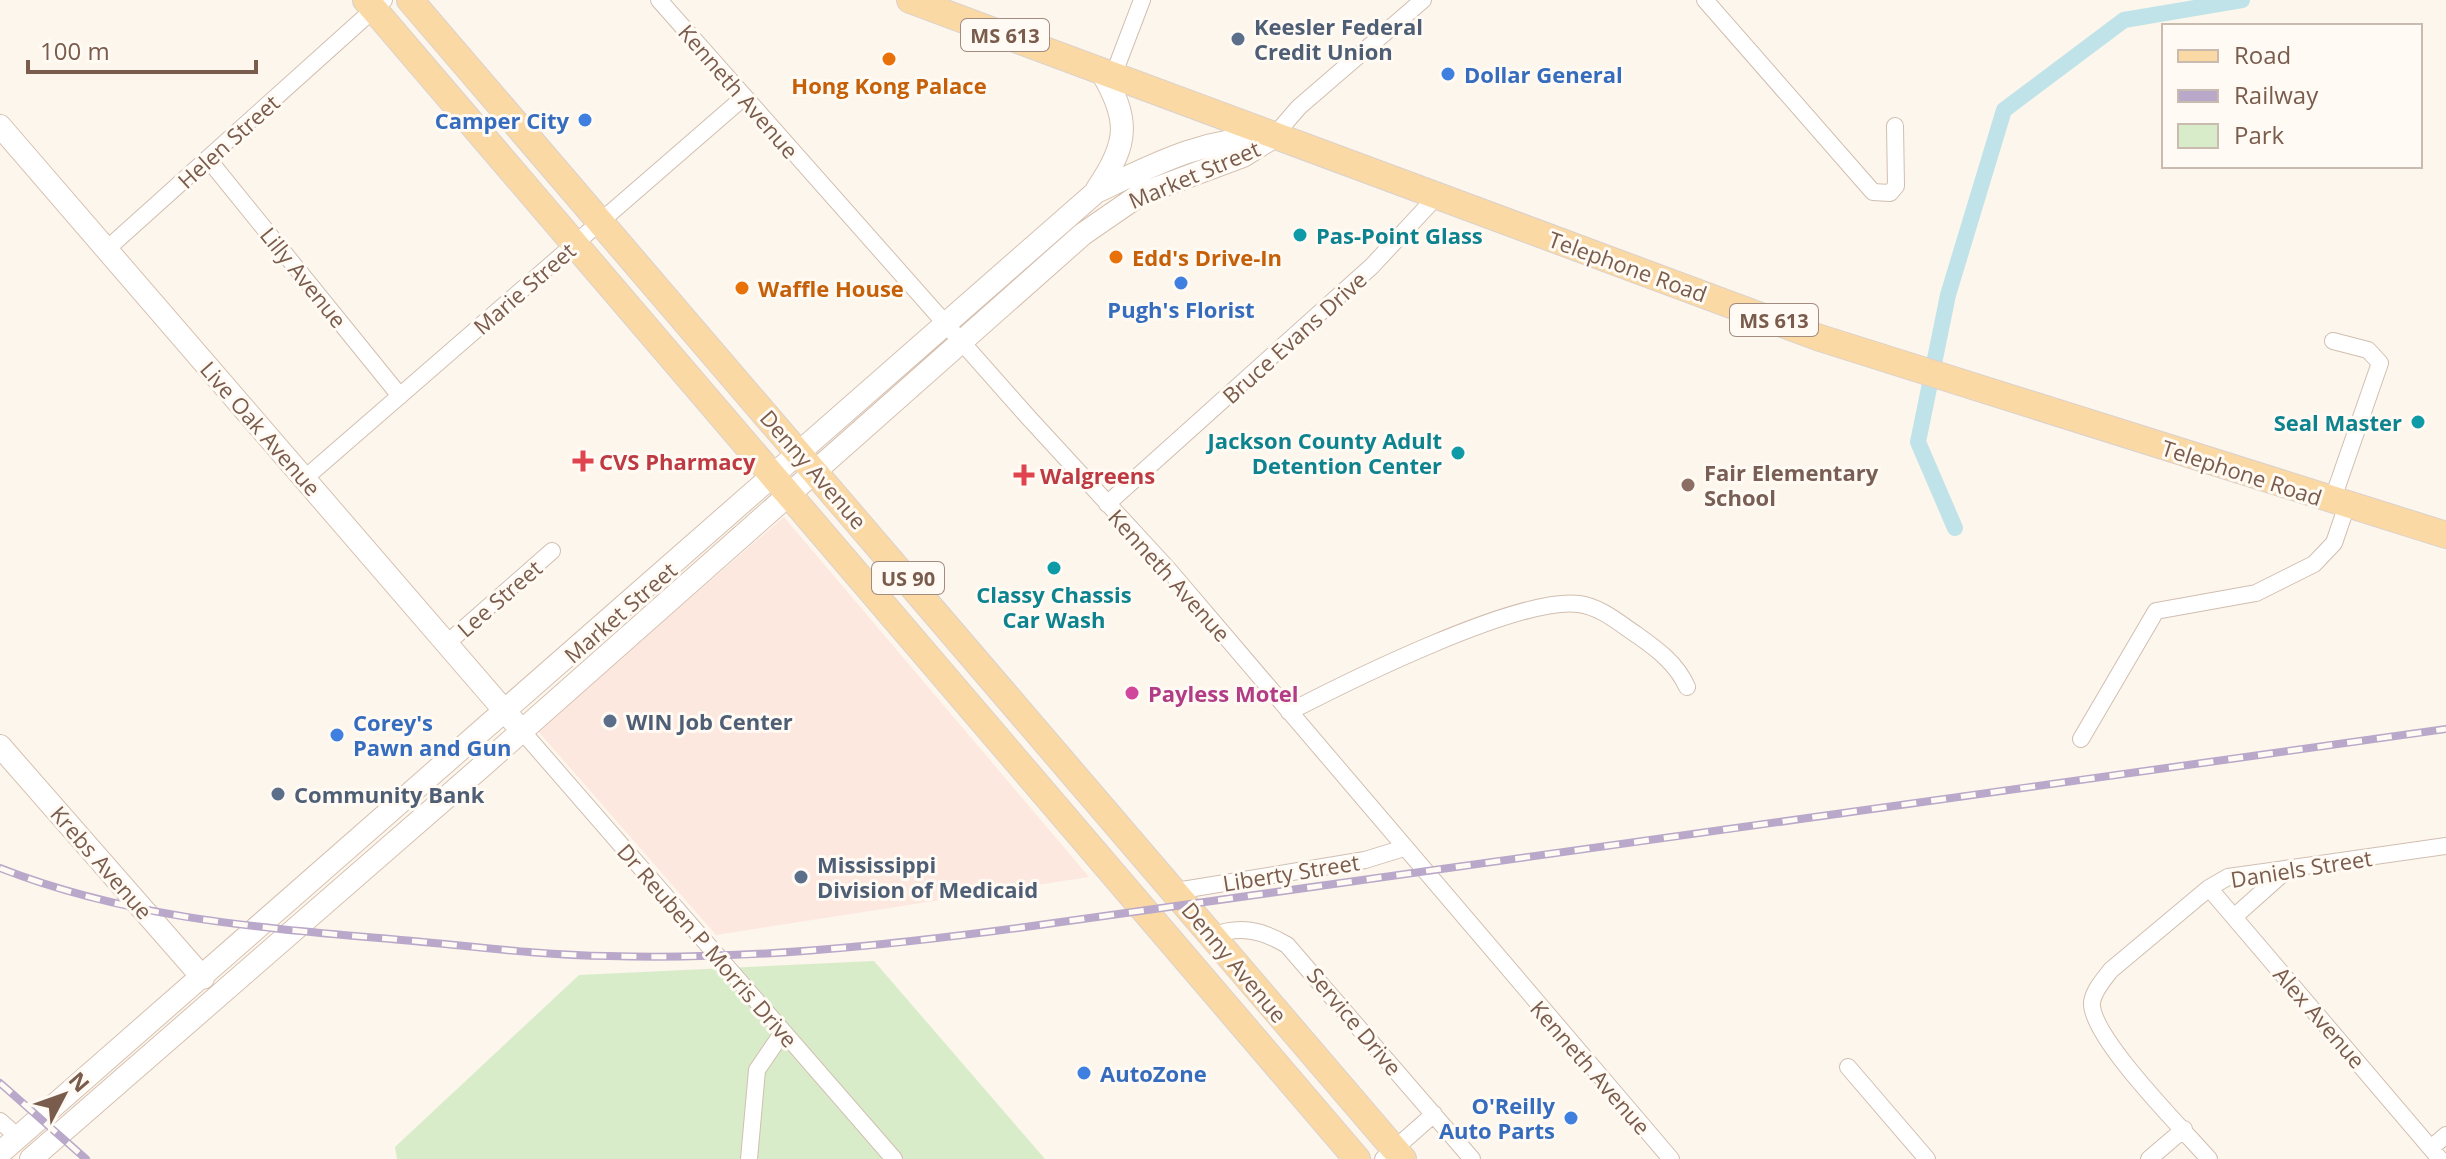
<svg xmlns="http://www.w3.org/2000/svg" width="2446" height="1159" font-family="'Open Sans',sans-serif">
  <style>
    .commercial { fill: #fde8e0 }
    .green { fill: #d8ecc9 }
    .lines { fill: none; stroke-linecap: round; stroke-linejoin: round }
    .canal { stroke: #bfe3e8; stroke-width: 16 }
    .street-casing { stroke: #d1beb0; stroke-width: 18 }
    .secondary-casing { stroke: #d6c0b0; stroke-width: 24 }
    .primary-casing { stroke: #dad1cd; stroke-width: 28 }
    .street { stroke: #fff; stroke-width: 16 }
    .secondary { stroke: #fff; stroke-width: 22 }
    .primary { stroke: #fbd9a5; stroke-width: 26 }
    .rail-casing { stroke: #b9a8c9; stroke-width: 8 }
    .rail { stroke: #fffaf3; stroke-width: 5; stroke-dasharray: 15; stroke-linecap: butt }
    .service-dot { fill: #5c6f8a; stroke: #fffaf3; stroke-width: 3 }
    .food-dot { fill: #e8710a; stroke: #fffaf3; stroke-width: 3 }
    .shop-dot { fill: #3f7fe0; stroke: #fffaf3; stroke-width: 3 }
    .culture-dot { fill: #0f9aa8; stroke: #fffaf3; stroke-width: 3 }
    .health-dot { fill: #e0444e; stroke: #fffaf3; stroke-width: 3 }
    .education-dot { fill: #8d6e63; stroke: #fffaf3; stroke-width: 3 }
    .hotel-dot { fill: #d1479c; stroke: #fffaf3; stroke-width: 3 }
    .labels { text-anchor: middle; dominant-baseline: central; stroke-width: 6; stroke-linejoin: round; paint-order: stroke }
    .shield { fill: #fffaf3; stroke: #a28b7f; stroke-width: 2 }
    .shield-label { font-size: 20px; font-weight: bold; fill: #7a5c4d }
    .service-label { font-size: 22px; font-weight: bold; fill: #4e5e75; stroke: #fffaf3; text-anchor: start }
    .shop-label { font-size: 22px; font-weight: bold; fill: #366cbe; stroke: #fffaf3; text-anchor: start }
    .food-label { font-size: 22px; font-weight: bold; fill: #c56008; stroke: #fffaf3; text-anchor: start }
    .street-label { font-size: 22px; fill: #7a5c4d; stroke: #fffaf3 }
    .culture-label { font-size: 22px; font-weight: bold; fill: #0d838f; stroke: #fffaf3; text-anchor: end }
    .health-label { font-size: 22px; font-weight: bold; fill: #be3a42; stroke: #fffaf3; text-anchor: start }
    .education-label { font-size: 22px; font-weight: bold; fill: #785e54; stroke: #fffaf3; text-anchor: start }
    .hotel-label { font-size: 22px; font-weight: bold; fill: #b23c85; stroke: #fffaf3; text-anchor: start }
  </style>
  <rect width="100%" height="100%" fill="#fdf6ec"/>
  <path class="commercial" d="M784,517L1089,877L716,935L537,730Z"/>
  <path class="green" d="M874,961L1045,1159H397L395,1147L579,975Z"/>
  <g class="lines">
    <path class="canal" d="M1955,528L1918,442L1948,295L2004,110L2124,20L2242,0"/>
    <g class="street-casing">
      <path id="street" d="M659,0L1029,418L1168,569L1671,1159
        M1705,0L1873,192L1890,193L1896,186L1895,126
        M1113,76L1142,0
        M1273,137L1299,107L1423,0
        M208,159L400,396
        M107,249L384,0
        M304,479L744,97
        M2332,501L2380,363L2368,350L2333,341
        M1107,504L1372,266L1437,196
        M445,645L552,551
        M1289,712C1347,682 1519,596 1579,604C1601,607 1619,623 1637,635C1657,649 1677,664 1687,687
        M522,731L894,1159
        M2081,739L2156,611L2256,593L2314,564L2334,543L2347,505
        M2209,888L2440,1159
        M1176,891L1365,860L1404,848
        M2234,917L2289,868
        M1212,936C1240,925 1262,930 1287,945L1472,1159
        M1848,1067L1927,1159
        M0,1121L17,1136
        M2431,1148L2446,1135
        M749,1159L757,1070L783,1032
        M1383,1159L1434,1114
        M2149,1159L2184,1129
        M2209,1159C2184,1130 2089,1036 2092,1002C2094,990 2104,979 2111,970L2209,888L2228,877L2446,846"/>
    </g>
    <g class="secondary-casing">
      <path id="secondary" d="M0,126L516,724
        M1097,189C1129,143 1130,119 1101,71
        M0,746L203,978
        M0,1153L1096,192C1155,164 1204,138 1272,137
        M31,1159L479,769L1083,234L1141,194L1243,156L1272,138"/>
    </g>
    <g class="primary-casing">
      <path id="primary" d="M366,0L1357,1159
        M410,0L1403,1159
        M910,0L1820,338L2446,535"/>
    </g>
    <use href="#street" class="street"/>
    <use href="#secondary" class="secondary"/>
    <use href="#primary" class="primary"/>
    <g class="rail-casing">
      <path id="rail" d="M0,868C122,916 249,927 379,938C455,944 532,955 608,956C746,960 882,946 1018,928L2446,729
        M0,1083L86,1159"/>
    </g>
    <use href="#rail" class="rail"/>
  </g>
  <g class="service-dot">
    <circle cx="1238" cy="39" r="8"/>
    <circle cx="610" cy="721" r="8"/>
    <circle cx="278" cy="794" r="8"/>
    <circle cx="801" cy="877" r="8"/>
  </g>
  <g class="food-dot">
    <circle cx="889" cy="59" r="8"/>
    <circle cx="1116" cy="257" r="8"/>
    <circle cx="742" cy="288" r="8"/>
  </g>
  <g class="shop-dot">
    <circle cx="1448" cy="74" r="8"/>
    <circle cx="585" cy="120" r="8"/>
    <circle cx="1181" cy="283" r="8"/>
    <circle cx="337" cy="735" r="8"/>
    <circle cx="1084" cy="1073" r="8"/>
    <circle cx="1571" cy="1118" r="8"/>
  </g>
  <g class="culture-dot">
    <circle cx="1300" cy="235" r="8"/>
    <circle cx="2418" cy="422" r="8"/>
    <circle cx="1458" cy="453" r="8"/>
    <circle cx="1054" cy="568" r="8"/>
  </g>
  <g class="health-dot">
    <path d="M579 449h8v8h8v8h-8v8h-8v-8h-8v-8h8z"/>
    <path d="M1020 463h8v8h8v8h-8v8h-8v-8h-8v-8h8z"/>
  </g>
  <circle class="education-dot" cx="1688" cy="485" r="8"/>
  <circle class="hotel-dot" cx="1132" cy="693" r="8"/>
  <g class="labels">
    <g class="shield">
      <rect x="961" y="19" width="88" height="32" rx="6"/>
      <rect x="1730" y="304" width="88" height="32" rx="6"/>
      <rect x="872" y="562" width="72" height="32" rx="6"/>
    </g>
    <g class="shield-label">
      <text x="1005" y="35">MS 613</text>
      <text x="1774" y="320">MS 613</text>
      <text x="908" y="578">US 90</text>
    </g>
    <g class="service-label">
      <text x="1254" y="26">Keesler Federal<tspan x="1254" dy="25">Credit Union</tspan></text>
      <text x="626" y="721">WIN Job Center</text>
      <text x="294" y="794">Community Bank</text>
      <text x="817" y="864">Mississippi<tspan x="817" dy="25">Division of Medicaid</tspan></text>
    </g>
    <g class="shop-label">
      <text x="1464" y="74">Dollar General</text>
      <text x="569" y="120" text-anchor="end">Camper City</text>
      <text x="1181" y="309" text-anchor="middle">Pugh's Florist</text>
      <text x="353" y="722">Corey's<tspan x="353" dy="25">Pawn and Gun</tspan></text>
      <text x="1100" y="1073">AutoZone</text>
      <text x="1555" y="1105" text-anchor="end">O'Reilly<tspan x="1555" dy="25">Auto Parts</tspan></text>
    </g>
    <g class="food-label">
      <text x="889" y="85" text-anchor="middle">Hong Kong Palace</text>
      <text x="1132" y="257">Edd's Drive-In</text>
      <text x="758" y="288">Waffle House</text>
    </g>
    <g class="street-label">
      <text transform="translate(739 91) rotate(49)">Kenneth Avenue</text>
      <text transform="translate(228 141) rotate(-42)">Helen Street</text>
      <text transform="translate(1194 174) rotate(-23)">Market Street</text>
      <text transform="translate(1628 266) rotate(20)">Telephone Road</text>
      <text transform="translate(304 277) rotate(51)">Lilly Avenue</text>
      <text transform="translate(524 288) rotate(-41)">Marie Street</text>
      <text transform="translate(1294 337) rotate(-42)">Bruce Evans Drive</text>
      <text transform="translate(261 428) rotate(49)">Live Oak Avenue</text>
      <text transform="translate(814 469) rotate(49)">Denny Avenue</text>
      <text transform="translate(2242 472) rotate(18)">Telephone Road</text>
      <text transform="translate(1170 575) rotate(48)">Kenneth Avenue</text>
      <text transform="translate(499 598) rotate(-41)">Lee Street</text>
      <text transform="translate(620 612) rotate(-41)">Market Street</text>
      <text transform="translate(102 862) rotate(49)">Krebs Avenue</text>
      <text transform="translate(2301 868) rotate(-9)">Daniels Street</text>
      <text transform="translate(1291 872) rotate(-9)">Liberty Street</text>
      <text transform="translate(708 945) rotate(49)">Dr Reuben P Morris Drive</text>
      <text transform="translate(1235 962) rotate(50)">Denny Avenue</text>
      <text transform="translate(2320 1017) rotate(49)">Alex Avenue</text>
      <text transform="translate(1355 1021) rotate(50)">Service Drive</text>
      <text transform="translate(1591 1067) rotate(49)">Kenneth Avenue</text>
    </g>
    <g class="culture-label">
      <text x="1316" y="235" text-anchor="start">Pas-Point Glass</text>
      <text x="2402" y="422">Seal Master</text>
      <text x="1442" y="440">Jackson County Adult<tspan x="1442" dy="25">Detention Center</tspan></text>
      <text x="1054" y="594" text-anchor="middle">Classy Chassis<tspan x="1054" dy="25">Car Wash</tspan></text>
    </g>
    <g class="health-label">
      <text x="599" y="461">CVS Pharmacy</text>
      <text x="1040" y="475">Walgreens</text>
    </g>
    <g class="education-label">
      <text x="1704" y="472">Fair Elementary<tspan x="1704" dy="25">School</tspan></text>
    </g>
    <g class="hotel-label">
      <text x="1148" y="693">Payless Motel</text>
    </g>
  </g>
  <rect x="2162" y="24" width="260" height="144" fill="#fffaf3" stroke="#cabbb1" stroke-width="2"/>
  <rect x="2178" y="50" width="40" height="12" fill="#fbd9a5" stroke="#cabbb1" stroke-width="2"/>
  <text x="2234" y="64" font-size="24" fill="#7a5c4d">Road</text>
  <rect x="2178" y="90" width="40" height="12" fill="#b9a8c9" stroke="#cabbb1" stroke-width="2"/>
  <text x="2234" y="104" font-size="24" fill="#7a5c4d">Railway</text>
  <rect x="2178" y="124" width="40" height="24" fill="#d8ecc9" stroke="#cabbb1" stroke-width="2"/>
  <text x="2234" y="144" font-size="24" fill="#7a5c4d">Park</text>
  <g transform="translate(64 1095) rotate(49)" stroke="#fffaf3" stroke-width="6" paint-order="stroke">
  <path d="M0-6L14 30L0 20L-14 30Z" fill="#7a5c4d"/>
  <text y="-12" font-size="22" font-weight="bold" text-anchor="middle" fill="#7a5c4d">N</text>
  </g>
  <path d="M28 60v12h228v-12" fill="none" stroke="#7a5c4d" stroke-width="4"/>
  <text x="40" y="60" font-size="24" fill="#7a5c4d" stroke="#fffaf3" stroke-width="6" paint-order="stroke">100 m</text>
</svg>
